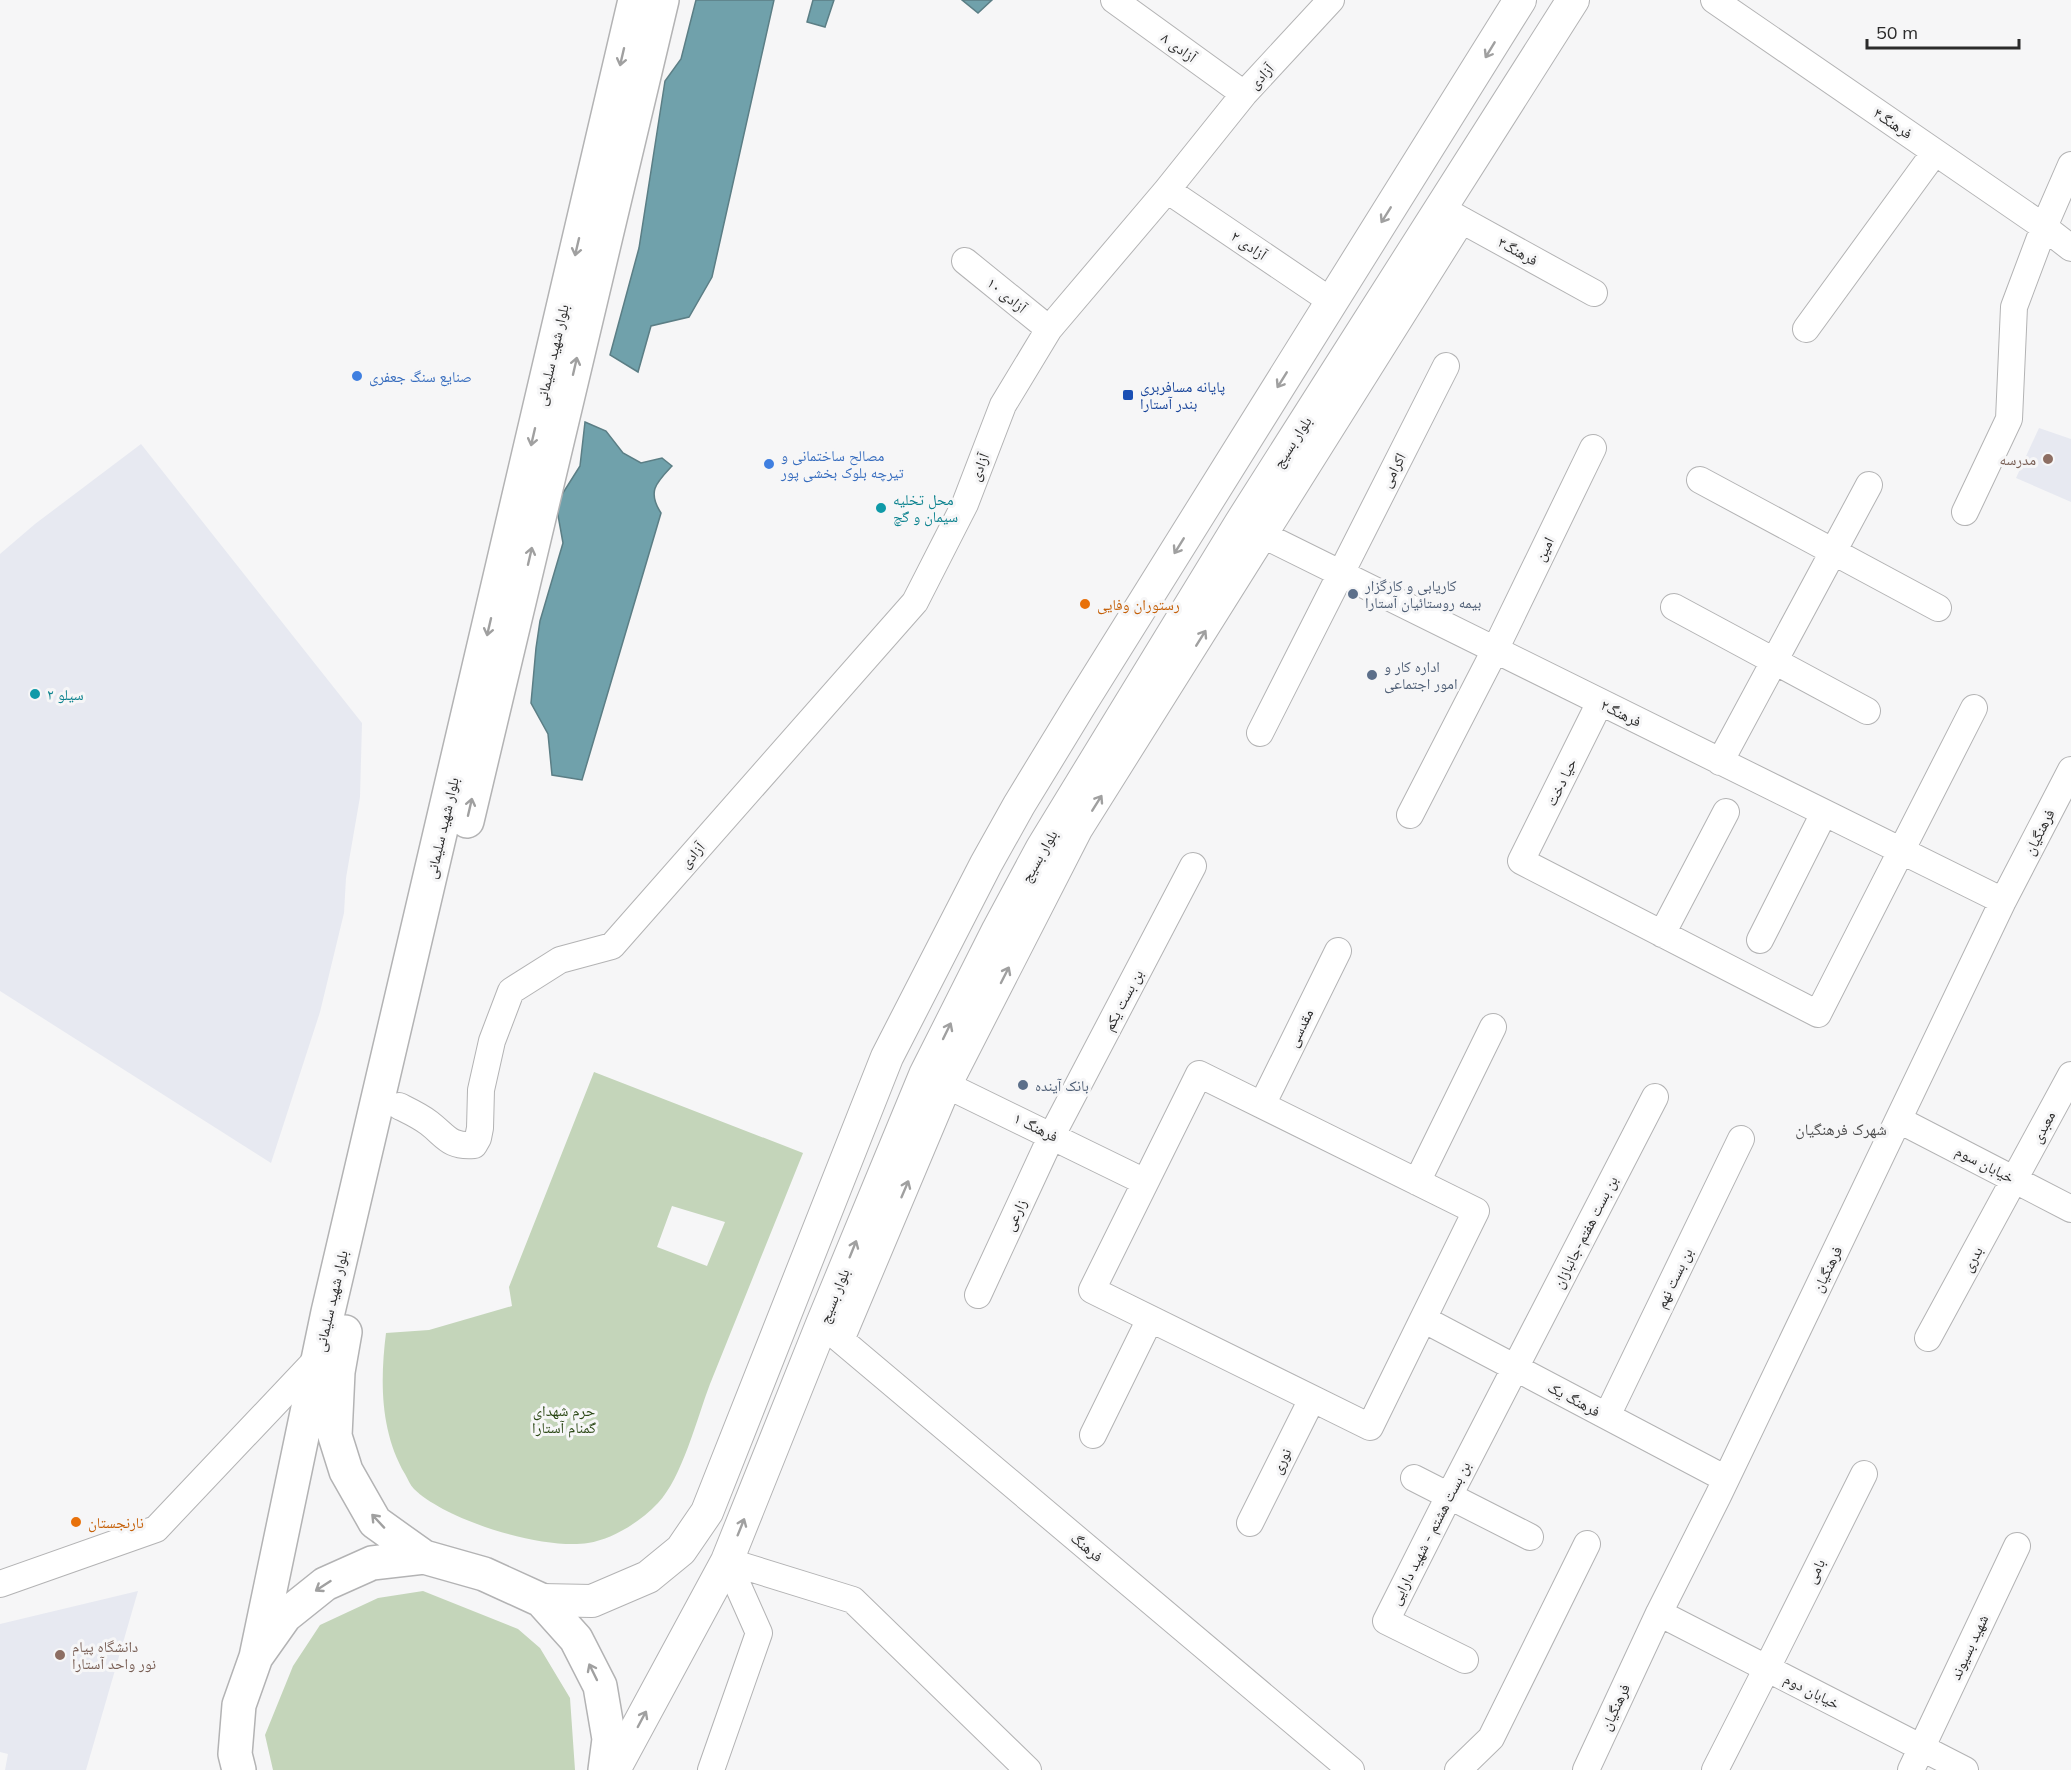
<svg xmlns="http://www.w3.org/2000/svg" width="2071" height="1770" font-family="Mulish,'Noto Naskh Arabic',sans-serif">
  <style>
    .built { fill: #e7e9f1 }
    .green { fill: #c4d5ba; fill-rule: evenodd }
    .water { fill: #70a1ab; stroke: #5b7e85; stroke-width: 1.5 }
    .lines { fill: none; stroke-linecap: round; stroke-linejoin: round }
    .minor-casing { stroke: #b3b3b4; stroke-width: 28 }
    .major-casing { stroke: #b3b3b4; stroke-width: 34 }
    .highway-casing { stroke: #b3b3b4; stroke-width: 36 }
    .minor { stroke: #fff; stroke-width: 26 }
    .major { stroke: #fff; stroke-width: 32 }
    .highway { stroke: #fff; stroke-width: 33 }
    .oneway { stroke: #a0a0a0 }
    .shop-dot { fill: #3f7fe0; stroke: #f6f6f7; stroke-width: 2 }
    .transit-dot { fill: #1a4fb4; stroke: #f6f6f7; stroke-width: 2 }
    .education-dot { fill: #8d6e63; stroke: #f6f6f7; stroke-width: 2 }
    .culture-dot { fill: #0f9aa8; stroke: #f6f6f7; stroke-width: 2 }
    .service-dot { fill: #5c6f8a; stroke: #f6f6f7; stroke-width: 2 }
    .food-dot { fill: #e8710a; stroke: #f6f6f7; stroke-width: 2 }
    .labels { text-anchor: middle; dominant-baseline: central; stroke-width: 6; stroke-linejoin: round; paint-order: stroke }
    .street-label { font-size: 15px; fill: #2b2b2b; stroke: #f6f6f7 }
    .shop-label { font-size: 15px; fill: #366cbe; stroke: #f6f6f7; text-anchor: start }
    .transit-label { font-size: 15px; fill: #164399; stroke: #f6f6f7; text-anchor: start }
    .education-label { font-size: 15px; fill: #785e54; stroke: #f6f6f7; text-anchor: end }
    .culture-label { font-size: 15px; fill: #0d838f; stroke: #f6f6f7; text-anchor: start }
    .service-label { font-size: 15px; fill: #4e5e75; stroke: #f6f6f7; text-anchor: start }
    .food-label { font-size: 15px; fill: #c56008; stroke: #f6f6f7; text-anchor: start }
    .park-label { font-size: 15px; fill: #2a4714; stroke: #f6f6f7 }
    .neighbourhood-label { font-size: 16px; fill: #4e4e4f; stroke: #f6f6f7 }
  </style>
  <rect width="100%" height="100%" fill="#f6f6f7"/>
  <path class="built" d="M2039,428L2071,439V502L2016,478Z
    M141,444L362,723L360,797L346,878L344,913L320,1012L271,1163L0,991V554L35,524Z
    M138,1591L86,1770H5L8,1754L0,1752V1624Z"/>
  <path class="green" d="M594,1072L803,1153C772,1230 741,1307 710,1384C697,1418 682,1478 658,1503C640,1522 613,1539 588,1543C543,1550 447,1521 414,1489C410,1485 408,1479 405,1474C380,1431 380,1381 386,1333L429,1330L512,1306L509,1287ZM672,1206L725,1222L707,1266L657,1247Z
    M423,1591L518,1629L540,1648L570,1698L575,1770H273L265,1735L293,1666L320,1625L378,1598Z"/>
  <path class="water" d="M696,0H774L712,277L689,317L651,326L638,372L610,355L639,248L665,81L681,59Z
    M813,0H834L825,27L807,22Z
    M962,0H992L978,13Z
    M585,422L606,431L623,453L641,463L662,458L672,466C656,483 647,491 661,513L582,780L552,775L548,734L531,703L536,648L540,621L563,543L556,504L580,466Z"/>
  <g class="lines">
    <g class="minor-casing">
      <path id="minor" d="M1114,0L1244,94
        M1714,0L2044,227L2071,248
        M1167,190L1331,301
        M1447,212L1594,293
        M965,261L1049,329
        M1806,329L1935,152
        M1700,480L1938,608
        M1965,512L2009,419L2014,307L2044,227L2071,165
        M1251,529L2003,901
        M1674,607L1867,711
        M1600,702L1521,861L1818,1014L1974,708
        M1260,733L1446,366
        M1720,762L1869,485
        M1410,815L1495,650L1593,448
        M1662,934L1726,812
        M1760,940L1824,813
        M1199,1074L1476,1211L1370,1427L1092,1290Z
        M932,1078L1145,1182
        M1262,1105L1338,951
        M399,1106C409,1111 420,1116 429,1123C446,1136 449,1147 474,1145L478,1138L480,1128L481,1090L492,1041L511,991L560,960L612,946L915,602L965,504L1003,405L1049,329L1167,190L1244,94L1331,0
        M1899,1120L2071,1209
        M1417,1182L1493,1027
        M978,1295L1052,1135L1193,866
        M1423,1319L1726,1479
        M829,1330L1351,1770
        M1928,1338L2071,1075
        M841,1340L948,1086L1079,830L1462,220
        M1607,1416L1741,1139
        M1093,1435L1150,1319
        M1414,1478L1530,1537
        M1250,1523L1312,1399
        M727,1561L853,1600L1028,1770
        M0,1584L156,1529L318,1358
        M1659,1613L1965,1770
        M1465,1660L1386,1621L1449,1496L1655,1097
        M711,1770L759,1633L727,1561
        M1458,1770L1491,1738L1587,1544
        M1586,1770L1659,1613L1718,1496L2003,901L2071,770
        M1715,1770L1767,1668L1864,1474
        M1911,1770L2017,1546"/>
    </g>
    <g class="major-casing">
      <path id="major" d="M541,1600L592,1601L648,1577L681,1550L707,1512L887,1057L986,864L1019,805L1080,705L1520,0
        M614,1770L727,1561L822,1324L925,1075L998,930L1042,848L1240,524L1573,0"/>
    </g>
    <g class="highway-casing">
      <path id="highway" d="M467,821L662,0
        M345,1332L338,1372L335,1436L346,1471L375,1522L424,1557
        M256,1657L328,1312L635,0
        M239,1770L235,1754L239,1705L256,1657L285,1616L325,1584L372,1563L424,1557L484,1574L541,1600L576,1639L600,1686L609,1739L605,1770"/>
    </g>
    <use href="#minor" class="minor"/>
    <use href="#major" class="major"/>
    <use href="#highway" class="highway"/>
  </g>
  <defs><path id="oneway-shaft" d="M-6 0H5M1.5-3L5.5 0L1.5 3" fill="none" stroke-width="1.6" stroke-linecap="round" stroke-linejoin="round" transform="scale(1.5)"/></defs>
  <g class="oneway">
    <use href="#oneway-shaft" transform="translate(1490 50) rotate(121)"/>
    <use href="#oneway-shaft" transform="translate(622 57) rotate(103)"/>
    <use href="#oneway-shaft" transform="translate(1386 215) rotate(122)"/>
    <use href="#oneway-shaft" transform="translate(577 247) rotate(103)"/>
    <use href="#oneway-shaft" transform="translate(575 366) rotate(-77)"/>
    <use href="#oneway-shaft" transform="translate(1282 380) rotate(122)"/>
    <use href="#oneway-shaft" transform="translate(533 437) rotate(103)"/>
    <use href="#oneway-shaft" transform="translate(1179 546) rotate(122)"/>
    <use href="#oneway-shaft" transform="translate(530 556) rotate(-77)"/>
    <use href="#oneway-shaft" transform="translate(489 627) rotate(103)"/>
    <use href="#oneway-shaft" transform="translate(1201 638) rotate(-58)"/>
    <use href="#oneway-shaft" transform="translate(1097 803) rotate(-58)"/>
    <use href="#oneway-shaft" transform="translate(470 807) rotate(-77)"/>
    <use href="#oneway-shaft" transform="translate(1005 975) rotate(-63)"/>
    <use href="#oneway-shaft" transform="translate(947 1031) rotate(-64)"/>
    <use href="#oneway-shaft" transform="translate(905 1189) rotate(-67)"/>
    <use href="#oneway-shaft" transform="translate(853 1249) rotate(-68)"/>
    <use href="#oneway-shaft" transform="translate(378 1521) rotate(-133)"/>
    <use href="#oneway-shaft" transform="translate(741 1527) rotate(-68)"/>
    <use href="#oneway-shaft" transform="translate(323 1586) rotate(147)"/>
    <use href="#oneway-shaft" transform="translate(593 1672) rotate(-116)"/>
    <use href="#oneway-shaft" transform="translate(642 1719) rotate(-62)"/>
  </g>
  <g class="shop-dot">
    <circle cx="357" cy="376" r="6"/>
    <circle cx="769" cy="464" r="6"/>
  </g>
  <rect class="transit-dot" x="1122" y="389" width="12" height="12" rx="3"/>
  <g class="education-dot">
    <circle cx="2048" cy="459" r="6"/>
    <circle cx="60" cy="1655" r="6"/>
  </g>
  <g class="culture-dot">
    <circle cx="881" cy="508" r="6"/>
    <circle cx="35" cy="694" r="6"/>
  </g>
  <g class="service-dot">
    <circle cx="1353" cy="594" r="6"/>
    <circle cx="1372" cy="675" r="6"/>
    <circle cx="1023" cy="1085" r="6"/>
  </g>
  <g class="food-dot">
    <circle cx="1085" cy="604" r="6"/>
    <circle cx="76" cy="1522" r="6"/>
  </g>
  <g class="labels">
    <g class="street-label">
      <text transform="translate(1179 47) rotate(36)">آزادی ۸</text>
      <text transform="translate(1261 76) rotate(-47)">آزادی</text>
      <text transform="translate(1893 123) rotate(34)">فرهنگ۴</text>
      <text transform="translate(1249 245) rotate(34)">آزادی ۲</text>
      <text transform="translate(1518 251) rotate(29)">فرهنگ۳</text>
      <text transform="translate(1007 295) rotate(39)">آزادی ۱۰</text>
      <text transform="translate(552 355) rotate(-77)">بلوار شهید سلیمانی</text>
      <text transform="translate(1292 442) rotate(-57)">بلوار بسیج</text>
      <text transform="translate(979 467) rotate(-69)">آزادی</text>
      <text transform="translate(1393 470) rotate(-63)">اکرامی</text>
      <text transform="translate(1544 549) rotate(-64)">امین</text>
      <text transform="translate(1621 713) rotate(26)">فرهنگ۲</text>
      <text transform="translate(1561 782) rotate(-64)">حیا دخت</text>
      <text transform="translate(442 828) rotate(-77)">بلوار شهید سلیمانی</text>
      <text transform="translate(2039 832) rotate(-63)">فرهنگیان</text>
      <text transform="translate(692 855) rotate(-49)">آزادی</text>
      <text transform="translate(1039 856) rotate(-60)">بلوار بسیج</text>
      <text transform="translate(1123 1000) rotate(-62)">بن بست یکم</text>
      <text transform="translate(1300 1028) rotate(-64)">مقدسی</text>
      <text transform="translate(1036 1127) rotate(26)">فرهنگ ۱</text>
      <text transform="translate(2043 1127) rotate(-62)">معبدی</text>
      <text transform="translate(1985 1164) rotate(27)">خیابان سوم</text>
      <text transform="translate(1015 1215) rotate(-65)">زارعی</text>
      <text transform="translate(1585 1232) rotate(-63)">بن بست هفتم-جانبازان</text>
      <text transform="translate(1972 1259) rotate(-61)">بدری</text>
      <text transform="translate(1827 1269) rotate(-64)">فرهنگیان</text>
      <text transform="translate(1674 1278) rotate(-64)">بن بست نهم</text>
      <text transform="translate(834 1296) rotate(-68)">بلوار بسیج</text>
      <text transform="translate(331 1301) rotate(-77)">بلوار شهید سلیمانی</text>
      <text transform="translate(1574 1399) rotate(28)">فرهنگ یک</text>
      <text transform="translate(1281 1461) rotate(-64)">نوری</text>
      <text transform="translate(1430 1533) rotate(-63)">بن بست هشتم - شهید دارایی</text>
      <text transform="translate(1087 1547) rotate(40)">فرهنگ</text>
      <text transform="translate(1815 1571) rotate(-64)">بامی</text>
      <text transform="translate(1969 1647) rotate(-65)">شهید بسیوند</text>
      <text transform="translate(1812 1691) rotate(27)">خیابان دوم</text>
      <text transform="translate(1615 1707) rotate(-65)">فرهنگیان</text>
    </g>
    <g class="shop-label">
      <text x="369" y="376">صنایع سنگ جعفری</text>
      <text x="781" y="455">مصالح ساختمانی و<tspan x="781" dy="17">تیرچه بلوک بخشی پور</tspan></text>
    </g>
    <g class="transit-label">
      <text x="1140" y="386">پایانه مسافربری<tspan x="1140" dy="17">بندر آستارا</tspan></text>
    </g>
    <g class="education-label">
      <text x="2036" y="459">مدرسه</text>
      <text x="72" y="1646" text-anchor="start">دانشگاه پیام<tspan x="72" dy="17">نور واحد آستارا</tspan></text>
    </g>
    <g class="culture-label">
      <text x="893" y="499">محل تخلیه<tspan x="893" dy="17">سیمان و گچ</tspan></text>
      <text x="47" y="694">سیلو ۲</text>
    </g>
    <g class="service-label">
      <text x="1365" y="585">کاریابی و کارگزار<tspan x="1365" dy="17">بیمه روستائیان آستارا</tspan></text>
      <text x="1384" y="666">اداره کار و<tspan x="1384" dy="17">امور اجتماعی</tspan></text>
      <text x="1035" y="1085">بانک آینده</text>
    </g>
    <g class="food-label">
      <text x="1097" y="604">رستوران وفایی</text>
      <text x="88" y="1522">نارنجستان</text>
    </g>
    <g class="park-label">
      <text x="564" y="1410">حرم شهدای<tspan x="564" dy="17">گمنام آستارا</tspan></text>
    </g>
    <g class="neighbourhood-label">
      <text x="1841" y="1129">شهرک فرهنگیان</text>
    </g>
  </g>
  <path d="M1867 39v9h152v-9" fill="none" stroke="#2b2b2b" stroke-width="3"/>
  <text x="1876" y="39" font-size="18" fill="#2b2b2b" stroke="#f6f6f7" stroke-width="4.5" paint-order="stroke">50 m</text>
</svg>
